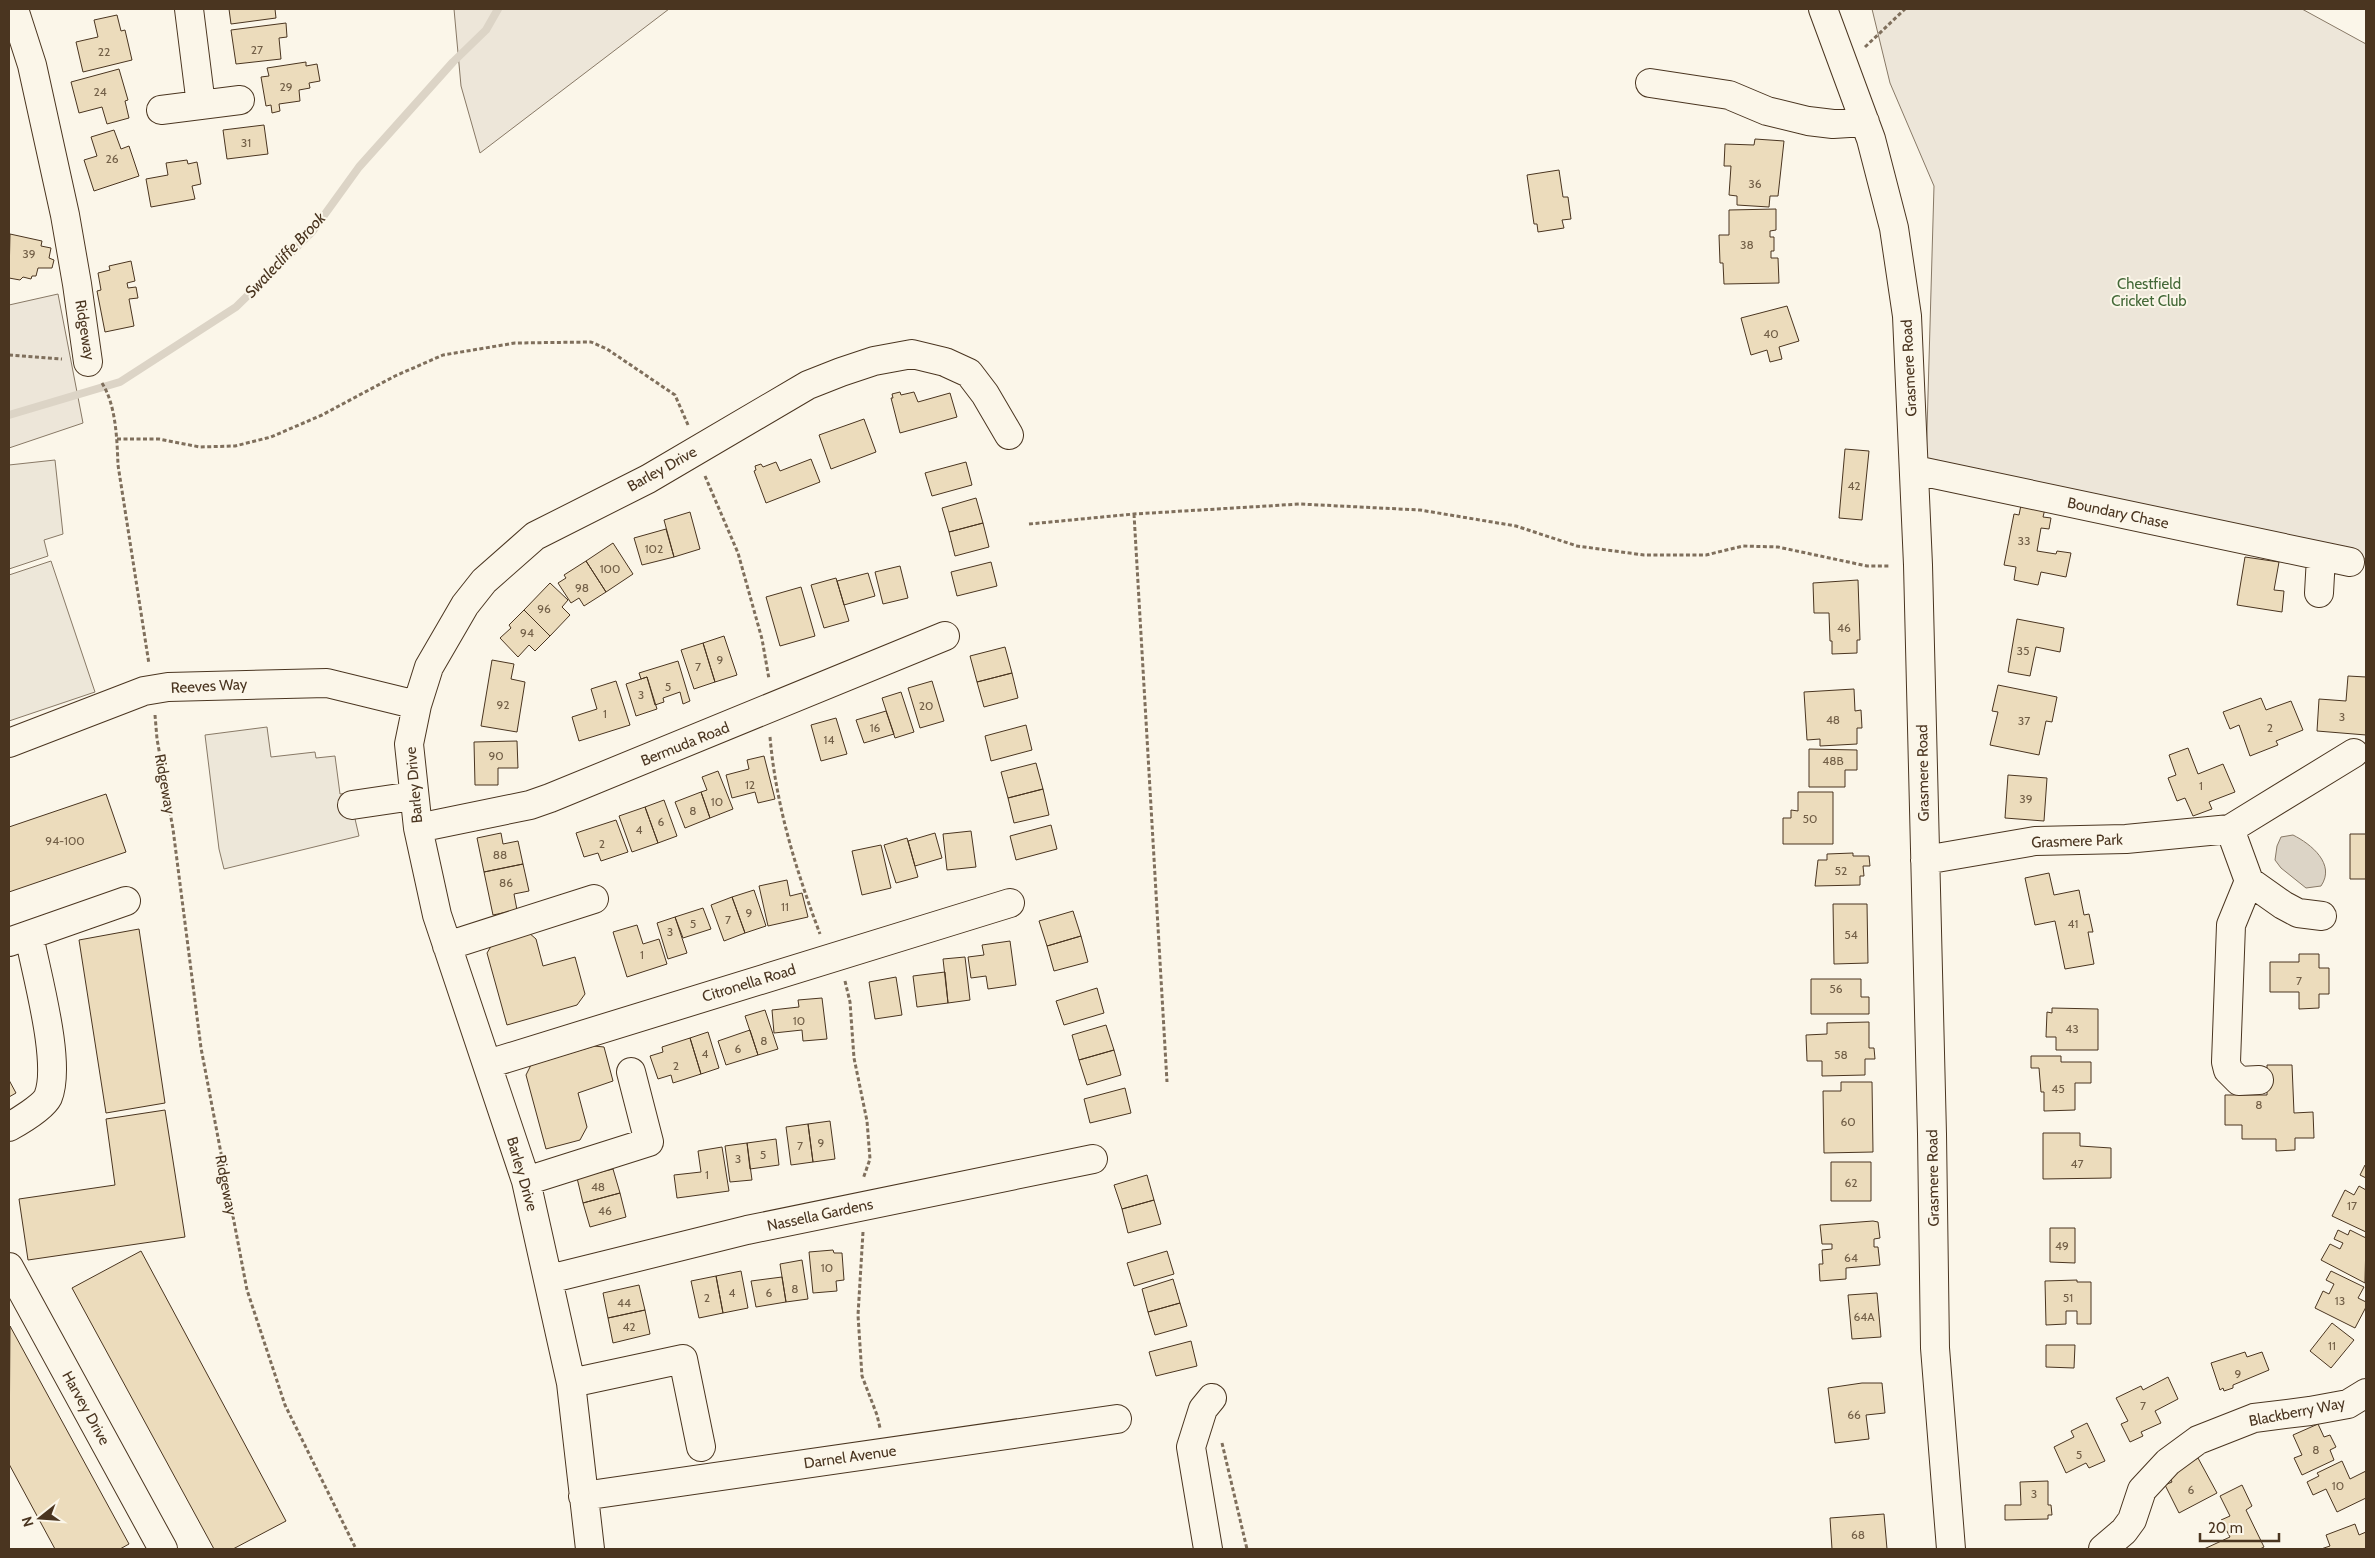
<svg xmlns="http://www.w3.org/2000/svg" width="2375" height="1558" font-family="Cabin,sans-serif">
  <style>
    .green { fill: #ede6d9; stroke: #887966 }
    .parking { fill: #ede7d9; stroke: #887966 }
    .water { fill: #dcd4c6; stroke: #887966 }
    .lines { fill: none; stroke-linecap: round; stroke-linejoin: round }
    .stream { stroke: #dcd4c6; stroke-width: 8 }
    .building { fill: #ecdcbc; stroke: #4a3520 }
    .minor-casing { stroke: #4a3520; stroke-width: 30 }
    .path { stroke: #7f6f5c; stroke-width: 3; stroke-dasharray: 4 2.5; stroke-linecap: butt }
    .minor { stroke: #fbf6e9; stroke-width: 28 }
    .labels { text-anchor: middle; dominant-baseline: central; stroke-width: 4; stroke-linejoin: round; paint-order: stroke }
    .number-label { font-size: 12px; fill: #725f47 }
    .park-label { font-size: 15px; fill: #436837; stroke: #fbf6e9 }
    .street-label { font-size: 15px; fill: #4a3520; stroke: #fbf6e9 }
    .water-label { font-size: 16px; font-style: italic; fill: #4a3520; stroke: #fbf6e9 }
  </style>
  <rect width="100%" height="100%" fill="#fbf6e9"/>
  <path class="green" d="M454,9H669L480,153L461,86Z
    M1872,9H2302L2366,44V558L2354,565L1926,465L1934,186L1890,83Z
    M58,294L83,423L9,448V305Z"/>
  <path class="parking" d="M55,460L63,534L44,540L48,556L9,569V465Z
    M51,561L95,692L9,721V575Z
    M267,727L271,757L315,752L316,758L335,756L340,794L349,793L359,836L224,869L219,849L205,735Z"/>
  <path class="water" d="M2293,835C2311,844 2336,864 2321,886L2306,888L2281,868L2275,860L2277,846L2281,837Z"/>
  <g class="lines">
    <path class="stream" d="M9,415L120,382L236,307L312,232L359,167L453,62L486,30L498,9"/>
  </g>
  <path class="building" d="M229,9H275L276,18L231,24Z
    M117,15L121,31L125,30L132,60L83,72L76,42L98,37L94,20Z
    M286,23L287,37L279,38L281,59L236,64L231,30Z
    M306,62V66L317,64L320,81L309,83L310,88L299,90L300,101L279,104L280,111L272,113L271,105L266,106L261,77L269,76L267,68Z
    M119,69L128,100L125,101L129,118L107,124L102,107L79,113L71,82Z
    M264,125L268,154L227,159L223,130Z
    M114,130L121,149L129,146L139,176L94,191L84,160L97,156L91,137Z
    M1755,139L1784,141L1778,196H1770L1769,207L1737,205V196L1729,195L1731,166H1724L1725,144L1754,145Z
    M187,160L188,164L197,162L201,184L192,186L195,199L151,207L146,179L168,175L166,163Z
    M1559,170L1563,197H1568L1571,219L1562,220L1564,228L1538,232L1537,224H1534L1527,175Z
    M1776,209V230L1770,231V237H1774V251H1771V258H1778L1779,283L1724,284L1723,263H1720L1719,235H1729V210Z
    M10,234L42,241L41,246L51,248L49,258L54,260L52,268H38L36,276H32L31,279L23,277L20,280L9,278Z
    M131,261L135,281L127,283L128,288L136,287L138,298L129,299L134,326L105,332L97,291L101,290L98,273L110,270L109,266Z
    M1787,306L1799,341L1779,347L1782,359L1770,362L1767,350L1751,355L1741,318Z
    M900,392L901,395L914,392L918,402L950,393L957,417L900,433L891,398H893L892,394Z
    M864,419L876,452L831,469L819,435Z
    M1845,449L1869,451L1862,520L1839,518Z
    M811,459L820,482L766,503L754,471L756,470L755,466L761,464L763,467L776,462L780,471Z
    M966,462L972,485L932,496L925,473Z
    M976,498L983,523L949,532L942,508Z
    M2022,500L2046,505L2043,517L2051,518L2049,529L2041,528L2037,551L2056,554L2057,551L2071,553L2066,577L2041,572L2038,585L2014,580L2016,567L2004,565L2014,514L2019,515Z
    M690,512L700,549L674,557L664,520Z
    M983,523L989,547L955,556L949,532Z
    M666,529L674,557L642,565L634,538Z
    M613,543L633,574L606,592L586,561Z
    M2245,557L2279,562L2274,590L2284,591L2282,612L2237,605Z
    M586,561L606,592L584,606L579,598L571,603L558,583L566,578L564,575Z
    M991,562L997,586L957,596L951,572Z
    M900,566L908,598L883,604L875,572Z
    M868,573L875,596L844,605L837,581Z
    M836,578L849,621L824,628L811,585Z
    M1858,580L1860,640H1857V653L1832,654V641H1830L1829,613H1814L1813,583Z
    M550,583L568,600L562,607L570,615L550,636L524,610Z
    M801,587L815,636L780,646L766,597Z
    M524,610L550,636L535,651L529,645L518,657L500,638L511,628L509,625Z
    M2017,619L2064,628L2060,652L2036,647L2030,676L2008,672Z
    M724,636L737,675L715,682L703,643Z
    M703,643L715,682L694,689L681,650Z
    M1005,647L1012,673L977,682L970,656Z
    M492,660L514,664L511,679L525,682L517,732L481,726Z
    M678,661L690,701L683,704L680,692L663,698L664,702L655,705L647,677L641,679L639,673Z
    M1012,673L1018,698L984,707L977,682Z
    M2348,676L2366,677V735L2317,731L2319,699L2346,701Z
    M647,677L657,709L636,716L626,684Z
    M616,681L630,725L579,741L572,717L597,709L591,689Z
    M932,681L944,721L920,728L908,688Z
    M1998,685L2057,697L2052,722L2046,721L2039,755L1990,745L1998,712L1992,711Z
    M1854,689L1855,711L1861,710L1862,728H1857V744L1820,746V739L1807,740L1804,692Z
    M901,692L914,732L895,738L882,698Z
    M2261,698L2266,710L2291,701L2303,730L2276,741L2278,745L2250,756L2239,725L2230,729L2223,712Z
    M886,711L894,734L864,743L856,720Z
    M836,718L847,754L821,761L811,725Z
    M1026,725L1032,750L991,761L985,736Z
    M517,741L518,768H498V785H475L474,742Z
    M2188,748L2198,774L2223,764L2235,792L2209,802L2212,809L2193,816L2185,798L2177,801L2168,778L2176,775L2169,755Z
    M1809,749L1857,750V770H1845V787H1809Z
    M764,756L775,799L758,803L755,792L732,798L726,775L749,769L747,760Z
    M1036,763L1043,789L1008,798L1001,772Z
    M718,771L733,809L710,818L701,792L707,790L702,777Z
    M2008,775L2047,778L2044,821L2005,818Z
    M1043,789L1049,815L1014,823L1008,798Z
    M701,792L710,818L685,828L675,802Z
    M1798,792H1833V844H1783V818H1791V810L1798,811Z
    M106,794L126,852L9,892V827Z
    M664,800L677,836L658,843L645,807Z
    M645,807L658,843L632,852L619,816Z
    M616,820L628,852L601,861L598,853L584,857L576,833Z
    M1051,825L1057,849L1016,860L1010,836Z
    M971,831L976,867L947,870L943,834Z
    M501,833L503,844L518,841L523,864L484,872L477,838Z
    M935,833L942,858L915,866L908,841Z
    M2350,834H2366V879H2350Z
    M907,838L918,877L896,883L884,845Z
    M881,845L891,888L862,895L852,851Z
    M1853,853V856H1869L1870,866H1863L1864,876H1860V885L1815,886L1818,860H1827V854Z
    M523,864L529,891L514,894L517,910L493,915L484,872Z
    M2049,873L2054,895L2079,890L2084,915L2089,914L2093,932H2088L2094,964L2065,969L2055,921L2035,925L2025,878Z
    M787,880L790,896L802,893L808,917L768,926L759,886Z
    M754,890L766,926L745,933L732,897Z
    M732,897L745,933L724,941L711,905Z
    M1833,904H1867L1868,963L1834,964Z
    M703,908L711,929L683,938L675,917Z
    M1073,911L1081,936L1047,946L1039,921Z
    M675,917L687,953L668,959L657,923Z
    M637,925L643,944L659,939L667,964L627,977L613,932Z
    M139,929L165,1103L106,1113L79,940Z
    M528,932L536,939L543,966L575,957L585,994L577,1005L507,1025L487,953L493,943Z
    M1081,936L1088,962L1054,971L1047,946Z
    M1010,941L1016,985L988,989L986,976L971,978L968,957L984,955L982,945Z
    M2299,954H2319V968H2329V994H2319V1008L2299,1009V992H2270V962H2299Z
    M965,957L970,1000L948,1003L943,959Z
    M945,972L948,1003L917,1007L913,976Z
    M896,977L902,1015L875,1019L869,982Z
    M1811,979H1861V997H1869V1014H1811Z
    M1097,988L1104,1013L1064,1025L1056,1001Z
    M822,998L827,1039L803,1041L802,1030L774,1033L772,1010L799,1007L798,1000Z
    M2052,1008L2098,1009V1050H2056V1037H2046L2047,1012L2052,1013Z
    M765,1010L778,1049L758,1055L745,1016Z
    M1869,1022V1048H1874L1875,1059H1865V1075L1822,1076V1061H1807L1806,1035L1827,1034V1023Z
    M1106,1025L1114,1050L1079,1060L1072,1035Z
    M750,1030L758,1055L726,1065L718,1041Z
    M708,1032L719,1068L701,1074L690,1038Z
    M690,1038L701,1074L673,1083L671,1075L658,1079L650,1056L663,1052L662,1047Z
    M594,1046L604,1047L613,1081L578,1093L587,1127L580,1140L546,1149L526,1075L531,1065Z
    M1114,1050L1121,1075L1087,1085L1079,1060Z
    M2031,1056H2061V1062H2091V1083H2075V1110L2044,1111V1092H2041L2039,1068H2031Z
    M2267,1065H2292L2294,1113L2313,1112L2314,1138H2295V1150L2276,1151V1139H2242V1125H2225V1095H2267Z
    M9,1080L16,1093L9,1097Z
    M1841,1082H1872L1873,1152L1824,1153L1823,1091H1841Z
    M1125,1088L1131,1113L1090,1123L1084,1099Z
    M165,1110L185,1237L28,1260L19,1199L115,1185L106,1119Z
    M830,1121L835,1159L813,1162L808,1124Z
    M808,1124L813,1162L791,1165L786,1127Z
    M2043,1133H2080V1146L2111,1148V1178L2043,1179Z
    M776,1139L779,1165L750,1169L747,1143Z
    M747,1143L752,1180L730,1182L725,1146Z
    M722,1147L729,1191L677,1198L674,1175L701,1172L698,1151Z
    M1831,1162H1871V1201H1831Z
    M2365,1165H2366V1178L2360,1175Z
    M613,1169L620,1193L583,1203L577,1178Z
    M1147,1175L1154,1200L1122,1209L1114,1185Z
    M2359,1186L2366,1190V1232L2332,1216L2345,1190L2354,1195Z
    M620,1193L626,1217L590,1227L583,1203Z
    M1154,1200L1161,1224L1128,1233L1122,1209Z
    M1873,1221L1878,1222L1880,1238L1874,1239V1247H1878L1880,1265L1846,1268V1279L1820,1281L1819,1264H1823L1822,1250L1832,1249V1244H1822L1820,1225Z
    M2050,1228H2075V1263L2050,1262Z
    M2338,1230L2348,1235L2350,1230L2366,1238L2365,1283L2321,1260L2330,1244L2340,1249L2343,1243L2334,1239Z
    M833,1250L834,1253H842L844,1280L836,1281L837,1291L813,1293L809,1252Z
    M141,1251L286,1521L233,1549H214L72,1288Z
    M1167,1251L1174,1274L1134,1286L1127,1263Z
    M802,1260L808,1299L786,1302L780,1264Z
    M741,1271L748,1308L723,1313L716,1276Z
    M2331,1271L2364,1287L2358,1298L2366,1302V1307L2355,1328L2315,1308L2323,1291L2329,1294L2334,1284L2326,1280Z
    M716,1276L723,1313L699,1318L691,1281Z
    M782,1277L786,1302L756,1307L751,1281Z
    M1173,1279L1180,1303L1148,1312L1142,1289Z
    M2077,1280V1282H2091V1324H2077V1311H2066V1324L2046,1325L2045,1281Z
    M639,1285L645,1310L608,1318L603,1293Z
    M1877,1293L1881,1337L1852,1339L1848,1295Z
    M1180,1303L1187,1326L1155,1335L1148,1312Z
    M645,1310L650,1334L613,1343L608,1318Z
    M2332,1323L2354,1340L2331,1368L2310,1351Z
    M10,1326L129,1544L120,1549H55L9,1464Z
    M1191,1341L1197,1366L1156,1376L1149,1352Z
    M2046,1345H2075L2074,1368L2046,1367Z
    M2245,1352L2247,1357L2262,1352L2269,1370L2233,1385V1388L2224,1391L2223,1388L2220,1390L2211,1363Z
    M2168,1377L2178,1399L2155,1411L2161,1423L2141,1432L2143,1436L2130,1442L2121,1424L2128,1421L2116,1398L2141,1386L2143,1390Z
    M1862,1383H1882L1885,1413L1866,1415L1869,1439L1835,1443L1828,1388Z
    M2087,1423L2105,1461L2089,1468L2086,1463L2066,1473L2054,1447L2074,1437L2071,1431Z
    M2318,1424L2324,1437L2330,1435L2336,1447L2330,1450L2334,1460L2302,1475L2294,1458L2302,1455L2293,1435Z
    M2198,1458L2217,1493L2179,1513L2165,1485L2172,1482L2168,1474Z
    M2342,1461L2350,1479L2366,1471V1498L2337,1512L2326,1489L2313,1495L2307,1482L2319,1476L2317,1473Z
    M2048,1481V1505H2051L2052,1515H2048V1519L2005,1520V1505H2021L2020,1482Z
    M2242,1485L2252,1506L2246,1510L2264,1547L2260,1549H2204L2230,1537L2221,1520L2230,1516L2220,1496Z
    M1884,1514L1887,1549H1832L1830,1518Z
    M2355,1524L2359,1535L2366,1532V1549H2321L2330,1546L2326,1535Z"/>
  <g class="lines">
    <g class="minor-casing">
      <path id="minor" d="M14,9L32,65L65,215L77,284L88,362
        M189,9L201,105
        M1823,9L1871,139L1894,228L1907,316L1918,565L1932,1134L1935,1348L1951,1549
        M1650,83L1729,95L1767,111L1808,121L1833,124L1865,122
        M161,110L240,100
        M1915,470L2350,562
        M2319,593L2321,557
        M9,743L144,691L168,687L327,683L417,705
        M352,805L413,796
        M418,828L530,805L550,798L945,636
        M2230,829L2249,881L2283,905L2298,913L2322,916
        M1925,860L2035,841L2126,839L2230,829L2354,753
        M2249,881L2231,925L2226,1062L2228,1070L2239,1081L2259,1080
        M9,942L126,901
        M447,946L594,899
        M488,1064L1010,903
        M9,1127C18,1122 43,1107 48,1097C62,1063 36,973 29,935
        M526,1181L649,1142L631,1072
        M9,1267L163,1549
        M549,1279L747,1230L1093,1159
        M571,1383L683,1359L701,1447
        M583,1496L1117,1419
        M590,1549L571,1383L526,1181L437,915L418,828L409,744L417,705L429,667L465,605L484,581L535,536L648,479L808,385L841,372L874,361L912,354L945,362L969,373L985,394L1009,435
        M1208,1549L1191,1447L1203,1409L1212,1398
        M2103,1549L2124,1531L2132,1520L2142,1490L2168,1462L2198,1440L2254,1418L2310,1411L2348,1404L2366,1393"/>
    </g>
    <path class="path" d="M1865,47L1905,9
      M9,355L62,359
      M102,383C116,405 117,439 118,465L149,664
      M117,439H159L200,447L235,446L271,437L322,415L395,376L443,355L515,343L591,342L607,349L675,395L688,425
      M705,476L738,553L762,639L769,679
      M1134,514L1167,1082
      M1029,524L1134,514L1300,504L1420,510L1516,526L1577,546L1644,555H1706L1743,546L1778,547L1867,566H1890
      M155,715L157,739L173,829L201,1048L247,1290L285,1405L356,1549
      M770,737C776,806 796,870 820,934
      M845,981L850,1002L854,1058L867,1121L870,1159L863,1179
      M863,1232L858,1315L862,1376L877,1415L880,1428
      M1222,1443L1247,1549"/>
    <use href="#minor" class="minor"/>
  </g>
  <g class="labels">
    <g class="number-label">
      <text x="257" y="49">27</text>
      <text x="104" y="51">22</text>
      <text x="286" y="86">29</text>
      <text x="100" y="91">24</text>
      <text x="246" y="142">31</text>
      <text x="112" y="158">26</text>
      <text x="1755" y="183">36</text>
      <text x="1747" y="244">38</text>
      <text x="29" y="253">39</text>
      <text x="1771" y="333">40</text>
      <text x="1854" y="485">42</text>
      <text x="2024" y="540">33</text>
      <text x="654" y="548">102</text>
      <text x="610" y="568">100</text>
      <text x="582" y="587">98</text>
      <text x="544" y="608">96</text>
      <text x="1844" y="627">46</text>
      <text x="527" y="632">94</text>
      <text x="2023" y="650">35</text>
      <text x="720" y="659">9</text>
      <text x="698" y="666">7</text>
      <text x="668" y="686">5</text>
      <text x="641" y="694">3</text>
      <text x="503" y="704">92</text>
      <text x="926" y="705">20</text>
      <text x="605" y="713">1</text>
      <text x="2342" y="716">3</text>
      <text x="1833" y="719">48</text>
      <text x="2024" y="720">37</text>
      <text x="875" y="727">16</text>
      <text x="2270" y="727">2</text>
      <text x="829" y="739">14</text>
      <text x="496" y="755">90</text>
      <text x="1833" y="760">48B</text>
      <text x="750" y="784">12</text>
      <text x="2201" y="785">1</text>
      <text x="2026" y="798">39</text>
      <text x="717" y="801">10</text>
      <text x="693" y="810">8</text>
      <text x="1810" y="818">50</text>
      <text x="661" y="821">6</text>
      <text x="639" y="829">4</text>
      <text x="65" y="840">94-100</text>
      <text x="602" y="843">2</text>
      <text x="500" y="854">88</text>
      <text x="1841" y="870">52</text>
      <text x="506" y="882">86</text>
      <text x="785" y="906">11</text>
      <text x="749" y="912">9</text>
      <text x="728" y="919">7</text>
      <text x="693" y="923">5</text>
      <text x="2073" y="923">41</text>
      <text x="670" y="931">3</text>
      <text x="1851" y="934">54</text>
      <text x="642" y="954">1</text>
      <text x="2299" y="980">7</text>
      <text x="1836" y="988">56</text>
      <text x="799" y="1020">10</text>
      <text x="2072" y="1028">43</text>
      <text x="764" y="1040">8</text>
      <text x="738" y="1048">6</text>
      <text x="705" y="1053">4</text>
      <text x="1841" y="1054">58</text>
      <text x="676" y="1065">2</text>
      <text x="2058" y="1088">45</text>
      <text x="2259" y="1104">8</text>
      <text x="1848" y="1121">60</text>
      <text x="821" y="1142">9</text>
      <text x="800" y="1145">7</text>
      <text x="763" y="1154">5</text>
      <text x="738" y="1158">3</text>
      <text x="2077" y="1163">47</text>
      <text x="707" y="1174">1</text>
      <text x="1851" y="1182">62</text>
      <text x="598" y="1186">48</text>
      <text x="2352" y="1205">17</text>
      <text x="605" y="1210">46</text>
      <text x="2062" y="1245">49</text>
      <text x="1851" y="1257">64</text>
      <text x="827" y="1267">10</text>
      <text x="795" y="1288">8</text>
      <text x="732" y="1292">4</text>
      <text x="769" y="1292">6</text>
      <text x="707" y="1297">2</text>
      <text x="2068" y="1297">51</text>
      <text x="2340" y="1300">13</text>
      <text x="624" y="1302">44</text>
      <text x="1864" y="1316">64A</text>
      <text x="629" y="1326">42</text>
      <text x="2332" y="1345">11</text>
      <text x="2238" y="1373">9</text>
      <text x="2143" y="1405">7</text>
      <text x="1854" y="1414">66</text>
      <text x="2316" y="1449">8</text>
      <text x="2079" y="1454">5</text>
      <text x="2338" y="1485">10</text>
      <text x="2191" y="1489">6</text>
      <text x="2034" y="1493">3</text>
      <text x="1858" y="1534">68</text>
    </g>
    <g class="park-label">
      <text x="2149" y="284">Chestfield<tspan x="2149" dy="17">Cricket Club</tspan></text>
    </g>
    <g class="street-label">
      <text transform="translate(85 330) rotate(81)">Ridgeway</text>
      <text transform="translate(1909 368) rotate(-93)">Grasmere Road</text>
      <text transform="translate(662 469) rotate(-29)">Barley Drive</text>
      <text transform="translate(2118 513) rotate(12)">Boundary Chase</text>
      <text transform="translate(209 686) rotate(-3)">Reeves Way</text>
      <text transform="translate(685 744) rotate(-22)">Bermuda Road</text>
      <text transform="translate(1923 773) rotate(-91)">Grasmere Road</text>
      <text transform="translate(165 784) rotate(80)">Ridgeway</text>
      <text transform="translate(414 785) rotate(-95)">Barley Drive</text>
      <text transform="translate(2077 841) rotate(-2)">Grasmere Park</text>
      <text transform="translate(749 983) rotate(-17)">Citronella Road</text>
      <text transform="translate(522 1174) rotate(74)">Barley Drive</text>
      <text transform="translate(1933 1178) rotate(-91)">Grasmere Road</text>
      <text transform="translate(226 1185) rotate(79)">Ridgeway</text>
      <text transform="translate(820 1215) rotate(-12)">Nassella Gardens</text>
      <text transform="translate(86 1408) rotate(61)">Harvey Drive</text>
      <text transform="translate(2297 1412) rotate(-11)">Blackberry Way</text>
      <text transform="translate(850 1457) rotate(-8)">Darnel Avenue</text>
    </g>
    <g class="water-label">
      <text transform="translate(285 255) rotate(-47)">Swalecliffe Brook</text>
    </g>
  </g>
  <rect width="2375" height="1558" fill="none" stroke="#4a3520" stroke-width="20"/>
  <g transform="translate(40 1518) rotate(253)" stroke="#fbf6e9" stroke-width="4" paint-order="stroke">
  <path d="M0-4L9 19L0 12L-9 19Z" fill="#4a3520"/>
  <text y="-8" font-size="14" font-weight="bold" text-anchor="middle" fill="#4a3520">N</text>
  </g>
  <path d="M2200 1533v8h79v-8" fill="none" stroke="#4a3520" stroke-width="2.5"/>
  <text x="2208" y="1533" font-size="15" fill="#4a3520" stroke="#fbf6e9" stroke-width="4" paint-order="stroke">20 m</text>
</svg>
